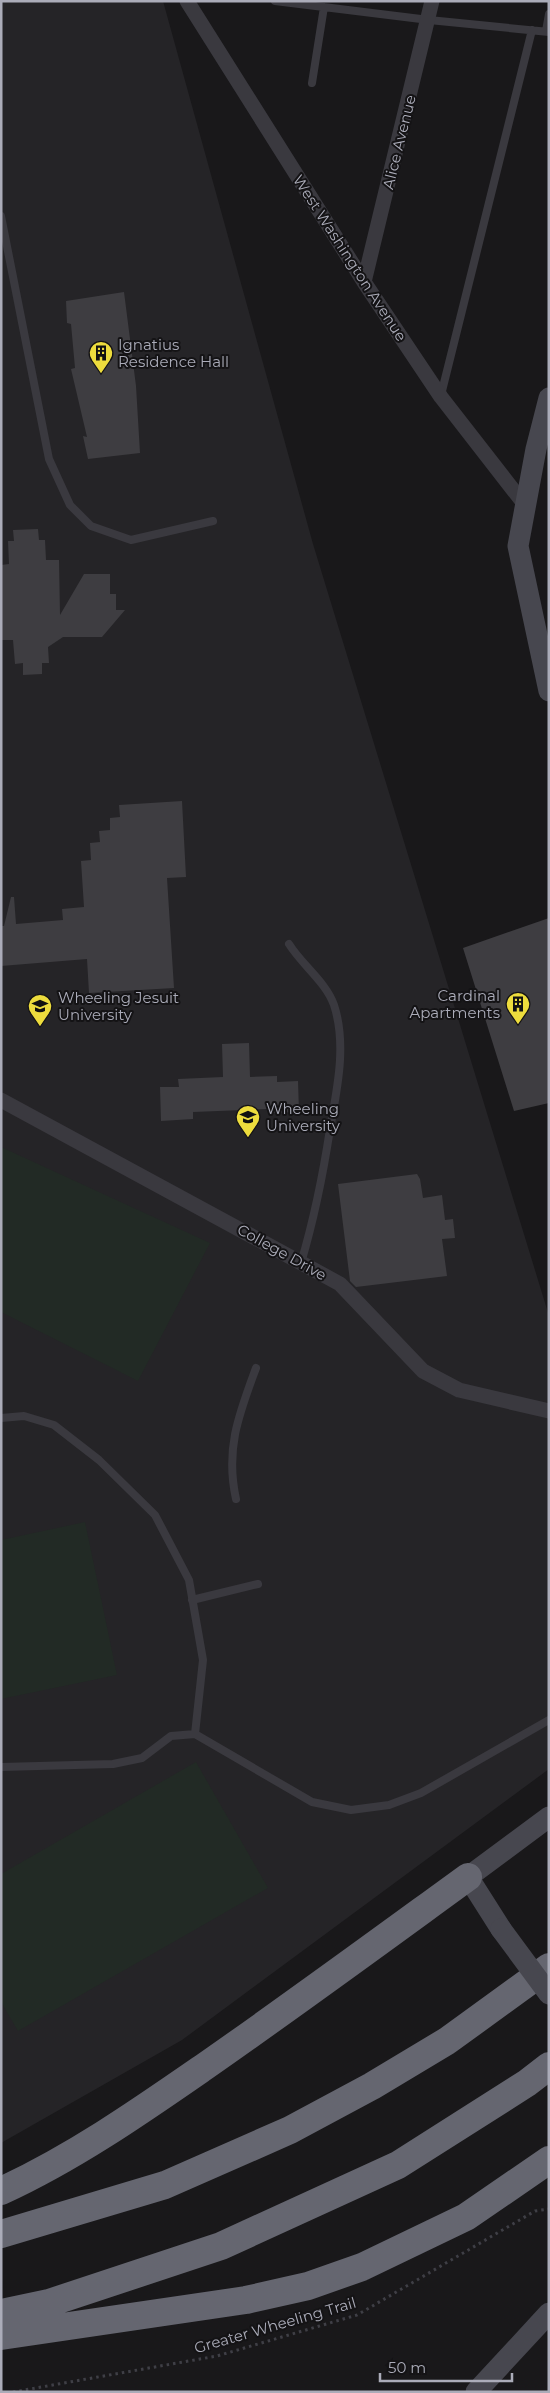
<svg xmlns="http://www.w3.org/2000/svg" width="550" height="2393" font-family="Montserrat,sans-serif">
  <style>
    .built { fill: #252427 }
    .green { fill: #222a25 }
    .building { fill: #3e3d41 }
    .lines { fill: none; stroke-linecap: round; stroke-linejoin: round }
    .path { stroke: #3f3f46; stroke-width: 3; stroke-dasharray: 2.5 4; stroke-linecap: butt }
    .lane { stroke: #3a393f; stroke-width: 8 }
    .street { stroke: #3a393f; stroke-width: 15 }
    .secondary { stroke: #47474f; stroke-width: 21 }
    .highway { stroke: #656670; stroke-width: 28 }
    .secondary-bridge { stroke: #47474f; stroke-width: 21 }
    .labels { text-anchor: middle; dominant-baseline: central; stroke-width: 4; stroke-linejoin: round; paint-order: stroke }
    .street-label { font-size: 15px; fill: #abacb9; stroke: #141315 }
    .poi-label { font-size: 15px; fill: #abacb9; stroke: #141315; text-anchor: start }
  </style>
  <rect width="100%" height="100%" fill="#19181a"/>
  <path class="built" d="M1,1H163L313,544L549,1316V1769L182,2040L1,2143Z"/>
  <path class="green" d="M1,1147L210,1243L138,1381L1,1312Z
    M85,1522L117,1675L1,1699V1540Z
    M196,1762L268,1888L18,2031L1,2002V1874Z"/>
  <path class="building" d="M124,292L136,386L140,453L88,459L83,436L87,437L71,369L75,368L71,324L67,323L66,301Z
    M38,529L39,540H45L46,560H59L60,615L84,574H110V594H116V610H125L102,637H63L48,647L49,663H42V674L23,675V663L15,664L13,640H1V565L9,564L8,541H14L13,530Z
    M182,801L186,877L167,878L174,988L89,993L87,959L1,966V926H4L11,897H14L16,924L63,920L62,909L84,907L81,861L91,860L90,843L100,842L99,831L110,830V818L120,817L119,805Z
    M549,918V1103L514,1111L463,948Z
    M249,1043L250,1077L277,1076V1082L298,1081L299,1112L269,1113L268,1109L193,1112V1119L161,1121L160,1087H179L178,1079L223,1077L222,1044Z
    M417,1174L420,1179L423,1198L442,1195L445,1220L453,1219L455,1238L442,1239L447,1276L356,1287L350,1281L338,1184Z"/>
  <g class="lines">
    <path class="path" d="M13,2392L217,2356L357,2315L535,2211L549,2209"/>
    <path class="lane" d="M275,1L429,20L549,32
      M546,31L549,14
      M312,83L324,7
      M1,216L49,459L70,505L91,526L131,540L213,521
      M441,395L532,30
      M289,944C302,965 326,982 334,1005C347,1045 337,1089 330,1129C323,1175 314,1219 301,1263
      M1,1418L24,1416L54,1425L99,1460L155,1515L189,1580L203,1660L195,1734
      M236,1499C225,1449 239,1414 256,1368
      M192,1600L258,1584
      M1,1767L113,1764L142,1758L171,1736L195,1734L312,1802L351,1810L389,1805L421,1793L549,1720"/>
    <path class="street" d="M187,1L364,282L441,397L525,505
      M364,282L432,1
      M1,1100L340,1284L423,1371L459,1390L549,1411"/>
    <path class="secondary" d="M549,398L536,449L518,546L549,691
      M501,1929L468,1877L549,1817
      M476,2392L549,2313"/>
    <path class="highway" d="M1,2191C73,2158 139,2112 204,2067C293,2005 380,1941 468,1877
      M1,2234L165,2185L290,2130L372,2086L447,2041L549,1967
      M1,2313L49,2303L221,2246L398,2165L527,2083L549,2066
      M1,2336L246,2300L308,2286L362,2267L466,2217L549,2160"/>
    <path class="secondary-bridge" d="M501,1929L549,1994"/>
  </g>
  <defs>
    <g id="building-pin" transform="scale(1.25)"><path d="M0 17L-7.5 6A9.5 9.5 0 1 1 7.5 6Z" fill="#eddc3d" stroke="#141315"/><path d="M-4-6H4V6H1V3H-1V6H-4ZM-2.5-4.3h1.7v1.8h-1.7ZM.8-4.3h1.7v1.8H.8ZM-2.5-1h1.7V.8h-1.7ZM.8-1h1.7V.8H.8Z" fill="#111"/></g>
    <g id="school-pin" transform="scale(1.25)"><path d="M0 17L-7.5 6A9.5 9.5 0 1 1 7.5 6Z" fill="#eddc3d" stroke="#141315"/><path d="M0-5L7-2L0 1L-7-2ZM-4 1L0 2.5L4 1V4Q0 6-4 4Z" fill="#111"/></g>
    <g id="university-pin" transform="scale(1.25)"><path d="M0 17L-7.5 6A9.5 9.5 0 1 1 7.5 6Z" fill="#eddc3d" stroke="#141315"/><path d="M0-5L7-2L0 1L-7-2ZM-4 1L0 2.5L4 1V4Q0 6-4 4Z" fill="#111"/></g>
  </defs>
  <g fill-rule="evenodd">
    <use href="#building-pin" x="101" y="353"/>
    <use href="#building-pin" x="518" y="1004"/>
    <use href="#school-pin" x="40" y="1006"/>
    <use href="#university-pin" x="248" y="1117"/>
  </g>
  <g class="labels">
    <g class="street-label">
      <text transform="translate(399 142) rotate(-76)">Alice Avenue</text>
      <text transform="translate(350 258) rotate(57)">West Washington Avenue</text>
      <text transform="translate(282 1252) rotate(29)">College Drive</text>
      <text transform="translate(275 2325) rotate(-16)">Greater Wheeling Trail</text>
    </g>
    <g class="poi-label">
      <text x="118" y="344">Ignatius<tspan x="118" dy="17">Residence Hall</tspan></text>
      <text x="500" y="995" text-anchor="end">Cardinal<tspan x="500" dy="17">Apartments</tspan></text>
      <text x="58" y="997">Wheeling Jesuit<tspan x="58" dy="17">University</tspan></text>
      <text x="266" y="1108">Wheeling<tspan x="266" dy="17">University</tspan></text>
    </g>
  </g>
  <rect width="550" height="2393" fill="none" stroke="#abacb9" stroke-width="5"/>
  <path d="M380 2373v8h132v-8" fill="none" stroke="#abacb9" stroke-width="2.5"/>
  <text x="388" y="2373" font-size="15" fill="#abacb9" stroke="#141315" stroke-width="4" paint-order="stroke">50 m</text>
</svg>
